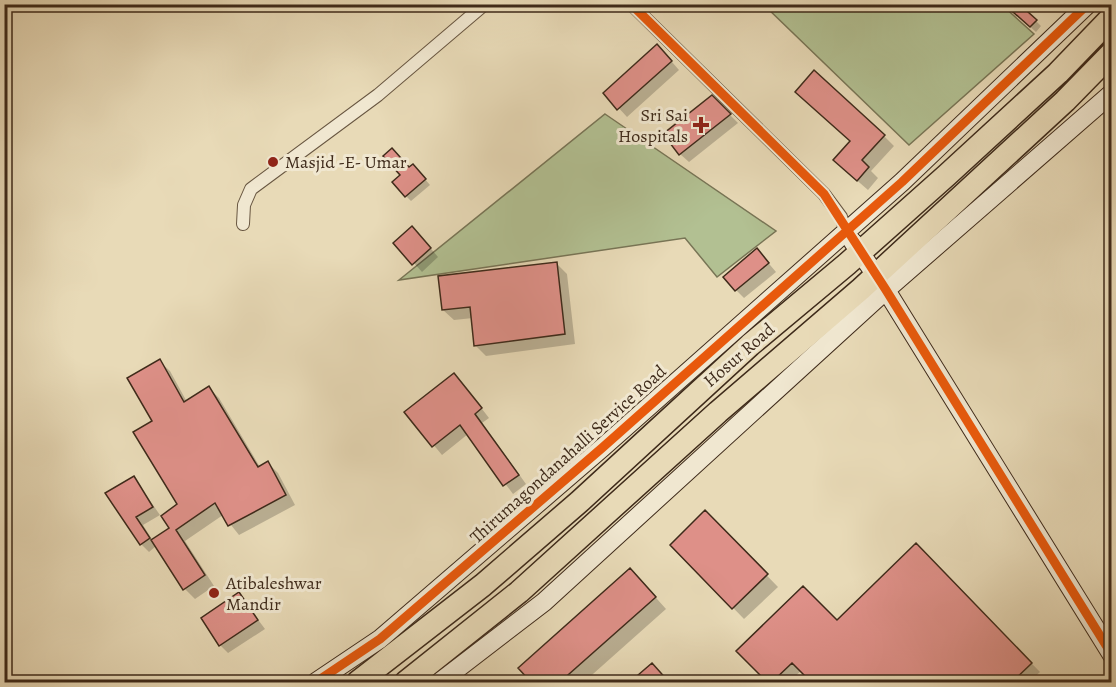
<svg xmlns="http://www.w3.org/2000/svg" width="1116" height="687" font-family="Alegreya,serif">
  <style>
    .green { fill: #b2c092; stroke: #787556; stroke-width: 1.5 }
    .shadow { fill: #0003 }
    .building { fill: #de9088; stroke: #3e2a1a; stroke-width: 1.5 }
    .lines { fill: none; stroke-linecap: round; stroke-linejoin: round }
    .street-casing { stroke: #685641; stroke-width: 14 }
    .secondary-casing { stroke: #3e2a1a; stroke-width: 20 }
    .highway-casing { stroke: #3e2a1a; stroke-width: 25 }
    .street { stroke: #f0e7d0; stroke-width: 12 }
    .secondary { stroke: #f0e7d0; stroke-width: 18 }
    .highway { stroke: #e8dab7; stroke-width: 22 }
    .cycleway-casing { stroke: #f0e7d0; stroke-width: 13 }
    .cycleway { stroke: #e8590c; stroke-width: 9 }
    .poi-dot { fill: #8f2418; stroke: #f0e7d0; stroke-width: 2 }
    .labels { text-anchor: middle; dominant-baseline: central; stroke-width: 6; stroke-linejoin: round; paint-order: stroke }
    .poi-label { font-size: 18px; fill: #3e2a1a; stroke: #f0e7d0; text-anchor: start }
    .street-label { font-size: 18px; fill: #3e2a1a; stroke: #f0e7d0 }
  </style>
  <rect width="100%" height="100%" fill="#e8dab7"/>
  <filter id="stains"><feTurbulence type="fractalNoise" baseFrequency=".00333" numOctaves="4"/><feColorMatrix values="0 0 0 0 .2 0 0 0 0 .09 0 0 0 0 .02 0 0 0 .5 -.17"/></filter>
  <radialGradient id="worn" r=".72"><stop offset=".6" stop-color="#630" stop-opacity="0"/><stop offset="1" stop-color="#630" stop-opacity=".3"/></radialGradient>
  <path class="green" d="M764,5H1002L1034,34L909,145Z
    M605,114L776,231L717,277L685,238L399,280Z"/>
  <path class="shadow" d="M1005,4L1036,21L1041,26L1036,32Z
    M665,54L679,70L627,117L605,93Z
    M712,97L738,123L689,162L680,154Z
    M884,136L894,146L871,171L878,178L868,190L845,170L852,142Z
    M418,171L430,185L411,201L406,196Z
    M421,237L438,257L422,272L396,243Z
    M765,259L776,272L744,298L736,290Z
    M556,263L567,274L575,344L486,356L476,346L473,318L454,320L443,310Z
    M4,282L8,307H4Z
    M159,361L170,371L187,402L209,388L219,398L260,467L268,463L278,473L295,505L239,535L223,515L185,541L214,586L195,599L185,589L156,546L149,552L141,544L108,494L134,478L160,515L143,525L153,541L171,529L179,504L154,422Z
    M462,383L489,418L482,423L526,484L513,494L468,434L442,455L406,412Z
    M705,512L778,587L744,619L672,545Z
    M916,545L1040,672L1029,682H813L802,670L789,682H769L739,651L837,622Z
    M641,581L666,609L584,682H533L520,668Z
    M239,594L265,629L228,653L220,645Z"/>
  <path class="building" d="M1004,4H1019L1037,20L1030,27Z
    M657,44L672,61L617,110L603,93Z
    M814,70L885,135L862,160L869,167L857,181L833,160L850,141L795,92Z
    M712,95L731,114L679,155L663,134Z
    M392,148L409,167L413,164L426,179L405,197L392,182L400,175L383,156Z
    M412,226L431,248L412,265L393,243Z
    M757,248L769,263L735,291L723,277Z
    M557,262L565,334L474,346L470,307L442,310L438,276Z
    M160,359L184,402L209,386L258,467L268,461L286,495L228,526L215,503L176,530L205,575L183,590L151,540L169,528L161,516L177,504L133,432L152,421L127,378Z
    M454,373L482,408L475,414L519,475L503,486L460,425L432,447L404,412Z
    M134,476L153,507L136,517L150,538L140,545L105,493Z
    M705,510L768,574L732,609L670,545Z
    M916,543L1032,663L1012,682H811L792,663L772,682H767L736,651L803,586L837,620Z
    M630,568L656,597L560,682H531L518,668Z
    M239,592L258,620L219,646L201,618Z
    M652,663L669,682H630Z"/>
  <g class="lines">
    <g class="street-casing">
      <path id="street" d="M631,4L824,194L841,217L846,231
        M243,224L244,205L251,189L378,95L485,4"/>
    </g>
    <g class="secondary-casing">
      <path id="secondary" d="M853,242L886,290L1112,655
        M316,682L380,639L602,448L902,182L1088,4
        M440,682L544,602L886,290L1112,93"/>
    </g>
    <g class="highway-casing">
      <path id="highway" d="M358,682L483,585L579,502L750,345L847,264L947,175L1058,73L1112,17
        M406,682L519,592L718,412L861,289L1065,101L1112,53"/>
    </g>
    <use href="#street" class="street"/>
    <use href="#secondary" class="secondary"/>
    <use href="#highway" class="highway"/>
    <g class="cycleway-casing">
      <path id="cycleway" d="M631,4L824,194L886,290L1112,655
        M316,682L380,639L602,448L902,182L1088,4"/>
    </g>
    <use href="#cycleway" class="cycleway"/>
  </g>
  <g class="poi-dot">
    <path d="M698 116h6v6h6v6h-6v6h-6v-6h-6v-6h6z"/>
    <circle cx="273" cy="162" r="6"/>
    <circle cx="214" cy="593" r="6"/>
  </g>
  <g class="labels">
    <g class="poi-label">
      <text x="688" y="115" text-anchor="end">Sri Sai<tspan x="688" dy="21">Hospitals</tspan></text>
      <text x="285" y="162">Masjid -E- Umar</text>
      <text x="226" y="583">Atibaleshwar<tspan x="226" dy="21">Mandir</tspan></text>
    </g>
    <g class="street-label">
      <text transform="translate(739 355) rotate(-41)">Hosur Road</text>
      <text transform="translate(568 454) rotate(-42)">Thirumagondanahalli Service Road</text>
    </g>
  </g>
  <rect width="1116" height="687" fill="none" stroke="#e8dab7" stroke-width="24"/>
  <rect x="6" y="6" width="1104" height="675" fill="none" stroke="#3e2a1a" stroke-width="3"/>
  <rect x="12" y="12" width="1092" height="663" fill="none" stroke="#3e2a1a" stroke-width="1.5"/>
  <rect width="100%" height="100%" filter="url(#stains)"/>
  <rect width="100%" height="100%" fill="url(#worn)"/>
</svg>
